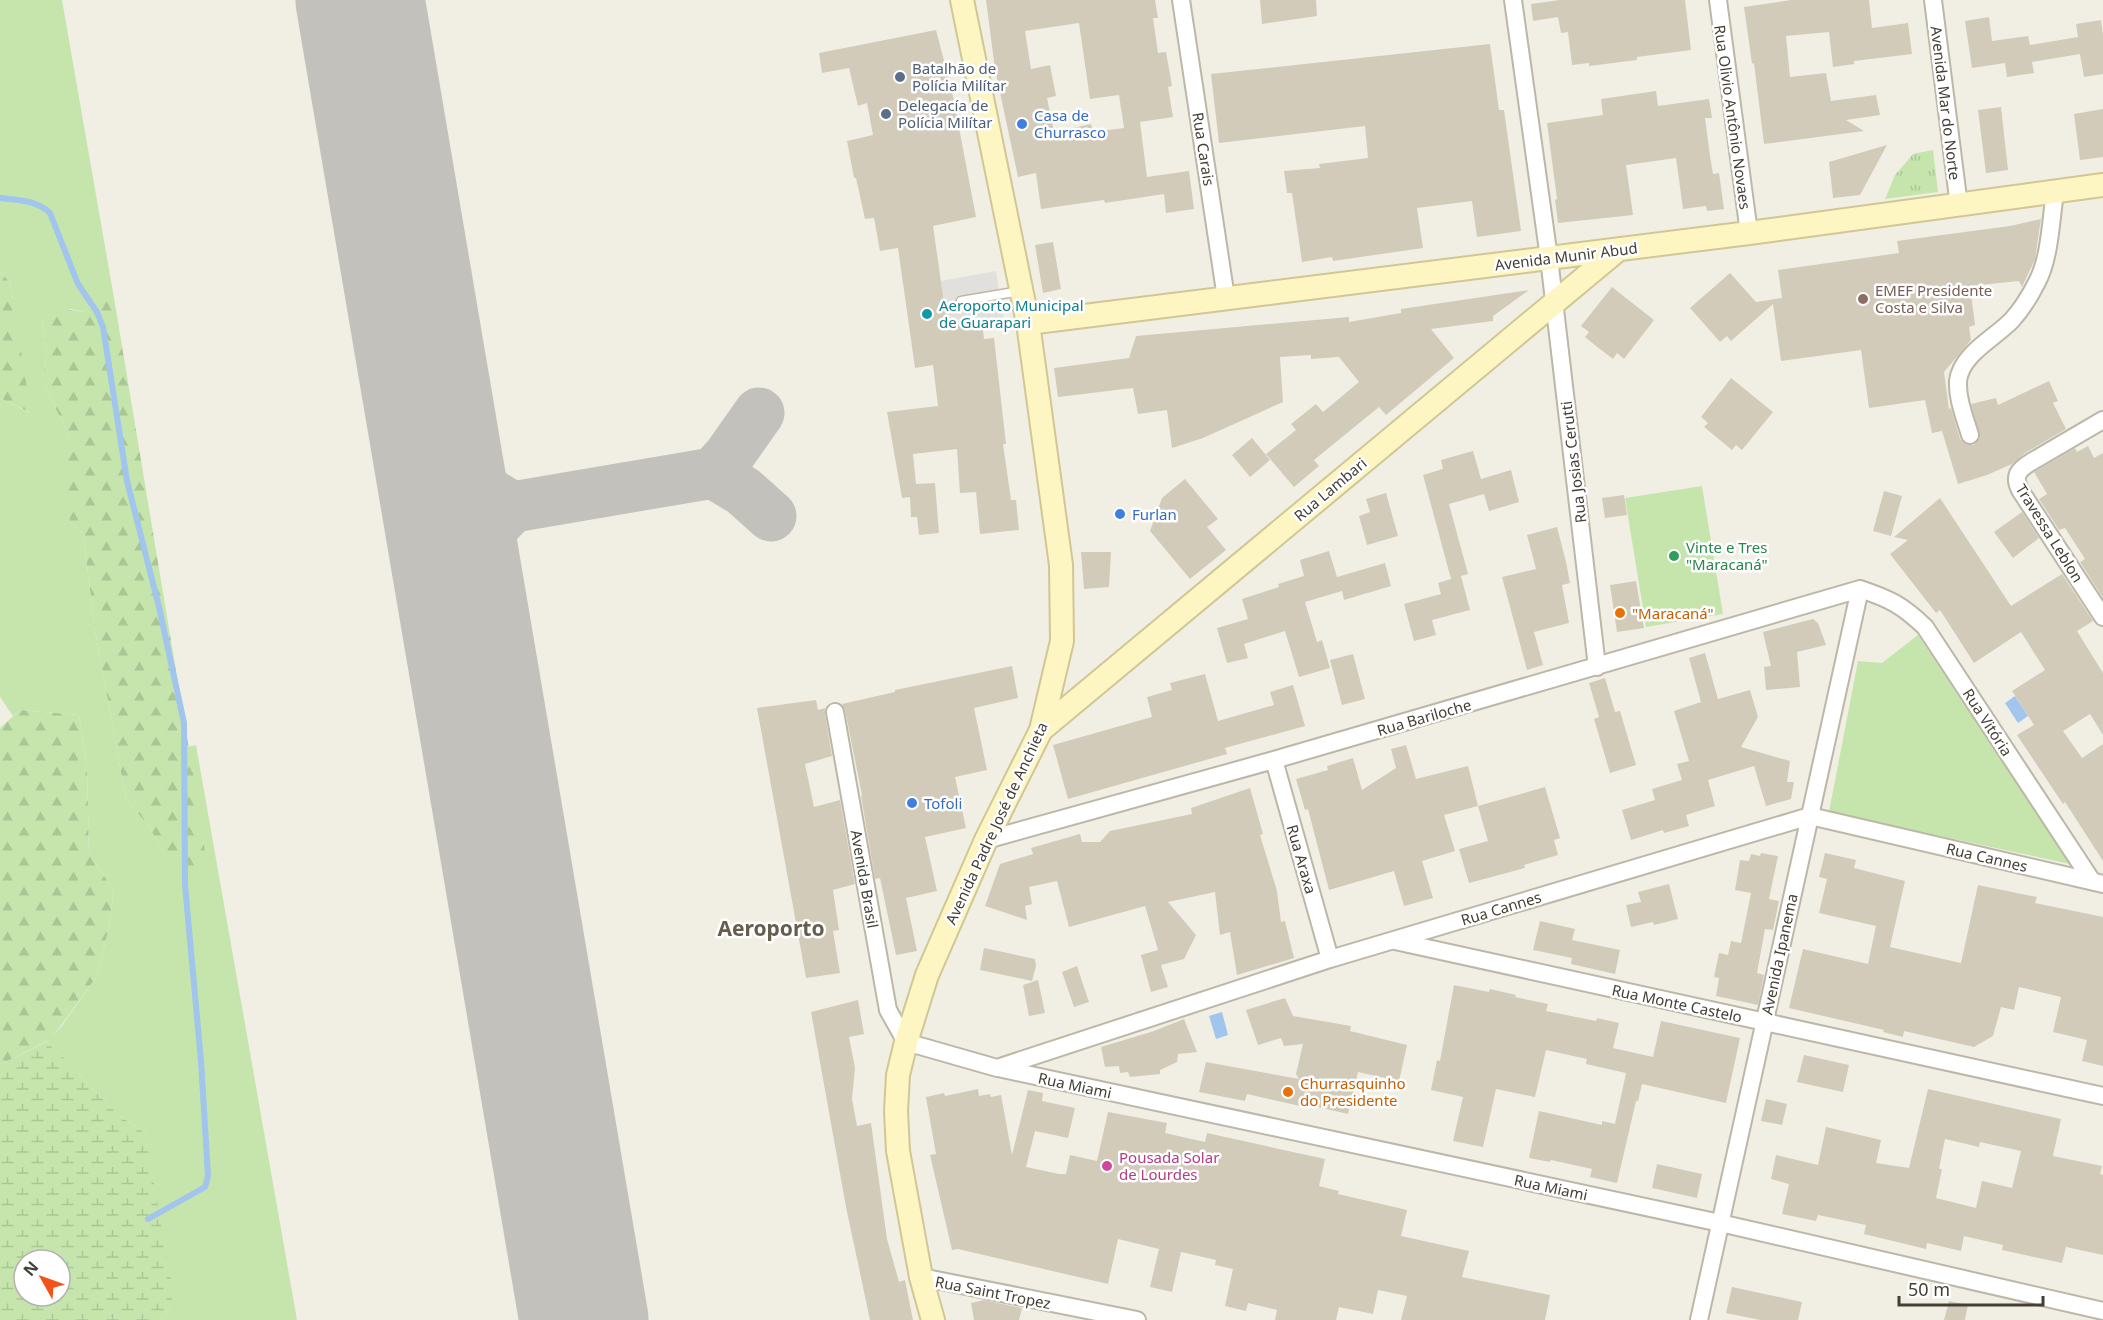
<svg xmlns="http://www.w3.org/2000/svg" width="2103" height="1320" font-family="'Noto Sans',sans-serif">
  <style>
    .grass { fill: #c5e5ad }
    .forest { fill: url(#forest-firs) }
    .wetland { fill: url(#wetland-marsh); fill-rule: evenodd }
    .park { fill: url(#park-tufts) }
    .parking { fill: #e2e0dc }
    .water { fill: #a1c5ed }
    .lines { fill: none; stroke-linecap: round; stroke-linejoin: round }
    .stream { stroke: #a1c5ed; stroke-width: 6 }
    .taxiway { stroke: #c2c1bc; stroke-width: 51 }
    .runway { stroke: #c2c1bc; stroke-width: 129 }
    .building { fill: #d2cbba; fill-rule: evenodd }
    .lane-casing { stroke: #bcb7a7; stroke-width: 11 }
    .street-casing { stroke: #bcb7a7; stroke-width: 20 }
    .secondary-casing { stroke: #d0c795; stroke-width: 26 }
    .lane { stroke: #fff; stroke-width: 8 }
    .street { stroke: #fff; stroke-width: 16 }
    .secondary { stroke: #fdf5c2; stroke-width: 22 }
    .service-dot { fill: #5c6f8a; stroke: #fff; stroke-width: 2 }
    .shop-dot { fill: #3f7fe0; stroke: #fff; stroke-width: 2 }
    .education-dot { fill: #8d6e63; stroke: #fff; stroke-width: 2 }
    .culture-dot { fill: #0f9aa8; stroke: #fff; stroke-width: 2 }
    .leisure-dot { fill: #2e9e5b; stroke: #fff; stroke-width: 2 }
    .food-dot { fill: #e8710a; stroke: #fff; stroke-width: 2 }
    .hotel-dot { fill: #d1479c; stroke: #fff; stroke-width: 2 }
    .labels { text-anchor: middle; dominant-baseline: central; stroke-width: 5; stroke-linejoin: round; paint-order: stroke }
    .service-label { font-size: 15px; fill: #4e5e75; stroke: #fff; text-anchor: start }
    .street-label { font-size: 15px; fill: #433f34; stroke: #fff }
    .shop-label { font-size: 15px; fill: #366cbe; stroke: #fff; text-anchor: start }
    .education-label { font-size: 15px; fill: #785e54; stroke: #fff; text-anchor: start }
    .culture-label { font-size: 15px; fill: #0d838f; stroke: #fff; text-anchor: start }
    .leisure-label { font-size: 15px; fill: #27864d; stroke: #fff; text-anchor: start }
    .food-label { font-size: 15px; fill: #c56008; stroke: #fff; text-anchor: start }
    .hotel-label { font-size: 15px; fill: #b23c85; stroke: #fff; text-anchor: start }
    .district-label { font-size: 21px; font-weight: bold; fill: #655e4c; stroke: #fff }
  </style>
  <defs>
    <pattern id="forest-firs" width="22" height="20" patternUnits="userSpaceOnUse" patternTransform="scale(1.5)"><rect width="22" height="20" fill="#c5e5ad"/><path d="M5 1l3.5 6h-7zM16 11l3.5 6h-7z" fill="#aac695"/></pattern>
    <pattern id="wetland-marsh" width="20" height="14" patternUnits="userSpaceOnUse" patternTransform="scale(1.5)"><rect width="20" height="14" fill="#c5e5ad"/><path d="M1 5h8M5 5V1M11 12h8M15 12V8" fill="none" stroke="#aac695"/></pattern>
    <pattern id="park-tufts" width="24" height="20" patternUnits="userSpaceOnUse" patternTransform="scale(1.5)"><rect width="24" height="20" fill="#c5e5ad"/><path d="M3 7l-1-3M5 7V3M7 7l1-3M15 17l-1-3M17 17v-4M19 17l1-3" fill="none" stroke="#aac695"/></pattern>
  </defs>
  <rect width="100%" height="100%" fill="#f1efe4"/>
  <path class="grass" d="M0,0H62L114,298H98L84,312L71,309L42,318L47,354L44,372V385L64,425L70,445L71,522L83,533L95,630L126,799L147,824L168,859L205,851L188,747L196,745L297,1320H159L172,1307L145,1133L118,1115L61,1055L46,1042L61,1027L97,976L108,931L114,891L89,853L87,767L79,715L20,710L13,716L0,697V398L30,413L10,282L0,272Z
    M1702,486L1723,614L1646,627L1625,498Z
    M1918,635L2070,864L1829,812L1858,661L1882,663Z"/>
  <path class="forest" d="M0,272L10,282L31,413L0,398Z
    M98,298H114L197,797L205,851L203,870L193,878L182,874L168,859L147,824L126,799L95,630L83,533L71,522L60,499L70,445L64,425L44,385V372L47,354L42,318L51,307L84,312Z
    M20,710L79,715L87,767L89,853L114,891L108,931L97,976L60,1027L49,1040L0,1065V728Z"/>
  <path class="wetland" d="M46,1042L61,1055L118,1115L145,1133L171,1280L172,1307L159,1320H0V1065ZM24,1260H60V1296H24Z"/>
  <path class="park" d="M1933,150L1938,192L1885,199L1895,175L1913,154Z"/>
  <path class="parking" d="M996,271L1003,318L947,324L941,281Z"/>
  <path class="water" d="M2015,696L2028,716L2018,723L2005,703Z
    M1222,1012L1228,1035L1216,1039L1209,1016Z"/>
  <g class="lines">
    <path class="stream" d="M0,198C18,200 36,200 50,213L78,284L97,312L103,327L127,481L159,607L184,723L185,885L201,1061L208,1176L205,1187L148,1219"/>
    <path class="taxiway" d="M430,410C451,463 462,479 513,507L713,473L728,457L759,413
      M713,473L743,491L771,516
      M467,626C468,593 471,560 490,532C496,523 505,515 513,507"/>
    <path class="runway" d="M360,0L584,1320"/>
  </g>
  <path class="building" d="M986,0H1155L1158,18H1153L1158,53L1166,52L1172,86L1168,87L1173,117L1140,122L1147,177L1189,171L1194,209L1166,213L1164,194L1105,203L1104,200L1041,209L1036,173L1018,177L995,69ZM1079,23L1090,99L1119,95L1124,128L1093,132L1091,124L1054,132L1047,98L1056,96L1050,65L1031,69L1025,31Z
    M1260,0H1316L1317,16L1262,24Z
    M1560,0H1685L1691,50L1637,57V60L1589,66V63L1572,65L1568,32L1561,33L1558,17L1533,21L1531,4Z
    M1791,0H1869L1872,28L1908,23L1912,54L1854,61V64L1833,67L1829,32L1786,36L1790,77L1826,73L1831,101L1876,95L1880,115L1846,120L1864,131L1764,144L1754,63L1752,64L1744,7Z
    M1989,17L1992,41L2028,36L2030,45L2078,37L2076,24L2101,20L2103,35V74L2084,77L2080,54L2032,62L2034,73L2007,77L2005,63L1972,68L1965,21Z
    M936,30L952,91L976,217L933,226L947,324L982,321L984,339L994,338L1006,444H1003L1011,500H1016L1019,530L980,534L976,492L960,493L957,449L913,454L916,484L935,483L939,533L919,535L917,517H911L910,497L902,498L887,412L938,406L933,365L915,368L898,248L880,251L874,218L865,219L856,178H854L847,141L873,135L867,103L858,106L849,68L822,73L819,53Z
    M1490,44L1499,110H1504L1521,231L1477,237L1472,201L1417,208L1423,248L1333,261L1332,257L1302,262L1292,193H1287L1284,171L1320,168L1319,164L1368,158L1365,126L1219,143L1211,74Z
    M1656,91L1658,106L1709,99L1712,118H1705L1710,156L1713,174L1719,173L1724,209L1707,211L1706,206L1683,209L1676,158L1626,165L1633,215L1558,223L1555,200L1557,199L1547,123L1603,115L1601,99Z
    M2001,107L2008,170L1986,173L1978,110Z
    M2103,109V157L2080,160L2074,114Z
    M1887,145L1860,195L1833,198L1829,162Z
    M2041,219L2035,259L2022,287L2019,281L1970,286L1975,325L1969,327L1971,340L1944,372L1949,409L1951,408L1960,439L1967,445H1974L1980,437L1971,404L1996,398L1998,405L2049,381L2058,401L2053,403L2066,429L2025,453L2012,464L1987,475L1958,484L1942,431L1932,433L1925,400L1869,408L1861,350L1781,361L1773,304L1731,341L1727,336L1720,342L1690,308L1730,273L1756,302L1782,298L1778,270L1899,253L1897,241L2010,226Z
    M1053,242L1061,289L1043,293L1035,245Z
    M1612,287L1654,320L1624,359L1617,353L1613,359L1596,346L1585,337L1589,332L1581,326Z
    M1529,290L1493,316V321L1431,329L1454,358L1386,415L1379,407L1314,460L1319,466L1294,487L1266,454L1296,430L1291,424L1316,404L1323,412L1359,382L1339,357L1311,359V355L1280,357L1283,402L1203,438L1172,448L1167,410L1138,414L1133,388L1058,397L1054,368L1129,358L1136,336L1349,317V322L1401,313V309Z
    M1731,378L1773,412L1742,450L1736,445L1732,450L1704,427L1708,423L1701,417Z
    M1252,438L1270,460L1250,477L1232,455Z
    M2088,446L2094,458L2103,453V598L2080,562L2085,559L2065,528L2059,530L2039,499L2047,494L2034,472L2075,448L2077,452Z
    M1473,451L1481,479L1511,470L1519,502L1489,511L1484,494L1449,504L1468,574L1451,579L1423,475L1443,469L1441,460Z
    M1185,479L1218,519L1207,527L1226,550L1190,579L1150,531L1162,498Z
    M1884,491L1902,496L1891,536L1873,531Z
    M1386,493L1398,536L1367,545L1359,516L1370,512L1366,499Z
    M1624,495L1627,515L1605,518L1602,498Z
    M1940,498L2011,606L2062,574L2093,621L2077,631L2103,673V735L2090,714L2063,731L2082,758L2103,744V861L2065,802L2063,804L2017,735L2034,725L2012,691L2045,670L2021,632L1974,663L1940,610L1936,613L1890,554L1908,540L1894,537Z
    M2022,512L2039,538L2013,558L1994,532Z
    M1557,527L1566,562L1570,583L1562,585L1569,623L1534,632L1543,665L1527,670L1502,577L1536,569L1527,535Z
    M1329,551L1337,577L1385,563L1391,586L1344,600L1342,591L1305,602L1317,642L1322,640L1330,668L1299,677L1285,631L1244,644L1248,658L1227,663L1217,628L1248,619L1242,599L1279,587L1278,584L1304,576L1300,560Z
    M1081,552H1111L1109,587L1084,589Z
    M1461,576L1470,610L1432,620L1436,635L1414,641L1404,604L1441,594L1438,583Z
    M1636,581L1644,628L1617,632L1610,585Z
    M1813,619L1818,623L1826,645L1797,652L1800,687L1766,690L1764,667L1771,666L1763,632Z
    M1705,653L1718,699L1750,690L1758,717L1741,747L1790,761L1787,782H1794L1791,799L1766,806L1754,766L1708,780L1715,806L1686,815L1689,826L1664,833L1663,830L1631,840L1622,810L1655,800L1652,789L1682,780L1677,764L1689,761L1674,711L1701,702L1689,658Z
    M1353,654L1365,699L1342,705L1330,660Z
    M1012,666L1018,698L974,708L987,770L955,777L966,828L925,837L937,891L906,898L917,951L896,955L880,878L875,879L861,796L862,795L845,710L842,704L895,692V690Z
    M1205,674L1218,721L1274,705L1270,692L1293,685L1305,726L1225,748L1227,754L1068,799L1053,745L1152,717L1147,697L1172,690L1170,683Z
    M1605,678L1615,712L1620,711L1636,765L1610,773L1594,719L1599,717L1589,683Z
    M816,700L818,710L825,708V714L832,756L805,764L814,807L840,800L855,884L833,890L839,930L833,931L840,973L806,978L757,708Z
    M1406,745L1416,779L1468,766L1478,806L1444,815L1455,851L1422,861L1433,898L1404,906L1394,871L1329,890L1308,809L1305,810L1296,779L1328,770L1327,766L1353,758L1362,790L1396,768L1391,749Z
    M1545,787L1560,838L1554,840L1558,855L1524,865L1525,868L1469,883L1459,849L1488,841L1478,806Z
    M1250,788L1263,834L1260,835L1277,891L1281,922L1285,921L1294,958L1237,975L1230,932L1220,935L1215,892L1168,902L1196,935L1184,959L1161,965L1168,987L1151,992L1141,955L1158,950L1145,906L1069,927L1057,881L1029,887L1032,904L1025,906L1027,920L985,906L1000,864L1033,854L1031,848L1080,834L1082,842H1100L1110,831L1192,814L1191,808Z
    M1761,853L1778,856L1769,899L1779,901L1773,930L1765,929L1757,973L1764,975L1758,1005L1716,996L1719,978L1714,977L1719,953L1728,955L1731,941L1741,943L1751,893L1735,890L1740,860L1749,861L1751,854L1760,856Z
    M1825,853L1856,860L1854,868L1905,881L1890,947L1952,961L1961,963L1978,885L2037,897L2035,903L2103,917V1066L2082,1061L2087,1040L2053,1032L2061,997L2019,987L2014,1010L2001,1007L1993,1036L1974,1047L1904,1031L1903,1037L1883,1032L1884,1030L1789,1008L1803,949L1868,964L1876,926L1819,913L1827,879L1819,877Z
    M1669,884L1678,919L1654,925L1653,922L1631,927L1626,905L1641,902L1638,892Z
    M1540,921L1575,929L1572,940L1620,950L1615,974L1571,964L1572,958L1533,950Z
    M984,948L1035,959L1036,966L1032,981L980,970Z
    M1077,966L1089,1002L1074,1007L1062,972Z
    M1038,980L1045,1013L1029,1016L1023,985Z
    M1454,985L1489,992L1490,989L1516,995L1515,997L1548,1004L1546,1011L1596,1021L1597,1018L1619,1023L1613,1048L1653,1057L1661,1021L1740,1038L1726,1103L1642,1084L1638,1101H1636L1617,1183L1590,1177L1592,1169L1551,1160L1550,1162L1529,1158L1539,1111L1602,1125V1121L1615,1124L1626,1073L1586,1064L1587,1059L1546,1050L1535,1097L1496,1089L1483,1147L1453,1141L1463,1097L1431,1090L1437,1060L1440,1061Z
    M1285,998L1293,1016L1351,1026L1350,1031L1407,1045L1399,1081L1358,1072L1348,1114L1309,1105V1108L1247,1094L1245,1101L1199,1092L1206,1062L1299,1079L1296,1074L1303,1044L1284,1046L1281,1038L1258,1045L1246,1010Z
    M858,1000L864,1034L849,1037L855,1068L852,1099L857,1126L871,1123L887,1239L899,1282L905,1280L913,1320H870L846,1207L811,1012Z
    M1184,1019L1197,1052L1178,1054L1177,1062L1160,1070V1074L1130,1077L1128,1072L1120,1073L1119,1066L1105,1067L1101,1047L1154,1031Z
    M1804,1055L1849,1065L1843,1092L1797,1082Z
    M978,1089L979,1096L990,1094L991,1097L1001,1095L1012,1155L1028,1090L1043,1093L1042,1101L1075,1108L1068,1138L1035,1131L1026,1167L1059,1174H1066L1070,1155L1097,1161L1108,1112L1167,1123L1165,1133L1205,1142L1207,1133L1325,1159L1319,1186L1339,1191L1338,1194L1407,1210L1401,1236L1469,1251L1462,1277L1550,1295L1545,1320H1401L1407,1296L1378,1290L1373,1314L1339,1307L1336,1320H1275L1277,1310L1248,1303L1246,1311L1225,1306L1233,1269L1215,1265L1216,1260L1181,1252L1172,1292L1150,1287L1159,1249L1118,1239L1108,1284L958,1249L952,1250L930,1155L936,1154L926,1097L944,1093L945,1096Z
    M1928,1089L2061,1119L2053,1156L2102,1166L2100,1174L2103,1175V1255L2066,1247L2062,1263L2002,1250L2003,1245L1964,1236L1961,1251L1927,1243L1926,1249L1864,1234L1866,1225L1818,1215L1816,1221L1782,1214L1789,1184L1771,1179L1776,1155L1818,1165L1826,1127L1881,1140L1876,1163L1909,1168ZM1945,1139L1979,1147L1980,1142L2021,1151L2012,1188L1982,1181L1976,1208L1936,1198L1942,1169H1939Z
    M1766,1099L1787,1104L1782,1125L1761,1121Z
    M1657,1164L1702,1174L1697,1198L1652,1188Z
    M1732,1287L1802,1302L1798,1320H1760L1726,1313Z
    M984,1300L1022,1308L1019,1320H974L971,1303Z
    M1949,1301L1968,1305L1965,1320H1944Z"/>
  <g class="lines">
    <g class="lane-casing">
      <path id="lane" d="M961,301L1020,291"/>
    </g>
    <g class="street-casing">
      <path id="street" d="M1181,0L1226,298
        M1513,0L1549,258L1597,667
        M1718,0L1749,233
        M1933,0L1959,206
        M2103,420L2031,462C2018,470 2013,476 2020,490L2103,617
        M1970,435C1965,418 1957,399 1958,381C1961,354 1995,338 2012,320C2022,309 2030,296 2037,282C2050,258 2051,219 2055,192
        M1860,589C1890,599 1902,605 1925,627L2092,881
        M835,712L888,1010L906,1042L997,1068L1330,959L1810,816L2103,884
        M1274,760L1330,959
        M986,840L1274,760L1860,589
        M1395,941L2103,1096
        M998,1068L1720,1223L2103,1311
        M921,1277L1137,1320
        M1699,1320L1860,589"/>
    </g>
    <g class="secondary-casing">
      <path id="secondary" d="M1028,323L1749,233L2103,185
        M1041,730L1619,249
        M933,1320L921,1277L898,1151L896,1111L898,1075L906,1042L927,975L986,840L1041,730L1062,641L1061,565L1028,323L962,0"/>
    </g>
    <use href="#lane" class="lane"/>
    <use href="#street" class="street"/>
    <use href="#secondary" class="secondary"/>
  </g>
  <g class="service-dot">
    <circle cx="900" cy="77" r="6"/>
    <circle cx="886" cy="114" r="6"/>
  </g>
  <g class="shop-dot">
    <circle cx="1022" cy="124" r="6"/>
    <circle cx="1120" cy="514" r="6"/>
    <circle cx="912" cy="803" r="6"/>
  </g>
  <circle class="education-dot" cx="1863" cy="299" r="6"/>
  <circle class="culture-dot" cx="927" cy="314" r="6"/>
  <circle class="leisure-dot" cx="1674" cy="556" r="6"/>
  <g class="food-dot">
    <circle cx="1620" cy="613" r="6"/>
    <circle cx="1288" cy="1092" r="6"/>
  </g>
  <circle class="hotel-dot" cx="1107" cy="1166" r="6"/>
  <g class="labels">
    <g class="service-label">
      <text x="912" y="68">Batalhão de<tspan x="912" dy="17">Polícia Milítar</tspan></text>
      <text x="898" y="105">Delegacía de<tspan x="898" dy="17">Polícia Milítar</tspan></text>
    </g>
    <g class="street-label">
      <text transform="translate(1946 103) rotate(83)">Avenida Mar do Norte</text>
      <text transform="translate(1733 117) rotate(82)">Rua Olivio Antônio Novaes</text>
      <text transform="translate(1204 149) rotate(81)">Rua Carais</text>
      <text transform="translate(1566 256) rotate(-7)">Avenida Munir Abud</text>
      <text transform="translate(1573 462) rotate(-97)">Rua Josias Cerutti</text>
      <text transform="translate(1330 489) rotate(-40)">Rua Lambari</text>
      <text transform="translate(2050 533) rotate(58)">Travessa Leblon</text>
      <text transform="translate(1424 717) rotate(-16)">Rua Bariloche</text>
      <text transform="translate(1988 722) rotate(57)">Rua Vitória</text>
      <text transform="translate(996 823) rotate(-65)">Avenida Padre José de Anchieta</text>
      <text transform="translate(1987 857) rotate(13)">Rua Cannes</text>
      <text transform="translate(1302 859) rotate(74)">Rua Araxa</text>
      <text transform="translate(865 879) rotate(80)">Avenida Brasil</text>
      <text transform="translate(1501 908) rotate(-17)">Rua Cannes</text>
      <text transform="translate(1779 954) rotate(-78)">Avenida Ipanema</text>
      <text transform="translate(1677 1003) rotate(12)">Rua Monte Castelo</text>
      <text transform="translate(1075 1085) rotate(12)">Rua Miami</text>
      <text transform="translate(1551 1187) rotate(12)">Rua Miami</text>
      <text transform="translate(993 1292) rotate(11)">Rua Saint Tropez</text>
    </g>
    <g class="shop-label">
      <text x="1034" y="115">Casa de<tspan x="1034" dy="17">Churrasco</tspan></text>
      <text x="1132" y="514">Furlan</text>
      <text x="924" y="803">Tofoli</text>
    </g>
    <g class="education-label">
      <text x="1875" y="290">EMEF Presidente<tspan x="1875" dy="17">Costa e Silva</tspan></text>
    </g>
    <g class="culture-label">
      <text x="939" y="305">Aeroporto Municipal<tspan x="939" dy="17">de Guarapari</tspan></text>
    </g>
    <g class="leisure-label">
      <text x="1686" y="547">Vinte e Tres<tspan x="1686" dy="17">"Maracaná"</tspan></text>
    </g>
    <g class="food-label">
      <text x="1632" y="613">"Maracaná"</text>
      <text x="1300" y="1083">Churrasquinho<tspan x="1300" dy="17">do Presidente</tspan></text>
    </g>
    <g class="hotel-label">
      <text x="1119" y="1157">Pousada Solar<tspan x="1119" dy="17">de Lourdes</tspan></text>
    </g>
    <g class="district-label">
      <text x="771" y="928">Aeroporto</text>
    </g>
  </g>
  <g transform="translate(42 1278) rotate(310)"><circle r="28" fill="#ffffff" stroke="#b4b2ae" stroke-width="1.5"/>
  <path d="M0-4.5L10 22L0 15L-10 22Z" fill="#f35319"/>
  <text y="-9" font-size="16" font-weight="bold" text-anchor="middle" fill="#433f34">N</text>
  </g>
  <path d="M1899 1296v9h144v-9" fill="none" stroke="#433f34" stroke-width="3"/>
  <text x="1908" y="1296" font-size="18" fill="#433f34" stroke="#ffffff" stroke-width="4.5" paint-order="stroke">50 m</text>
</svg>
